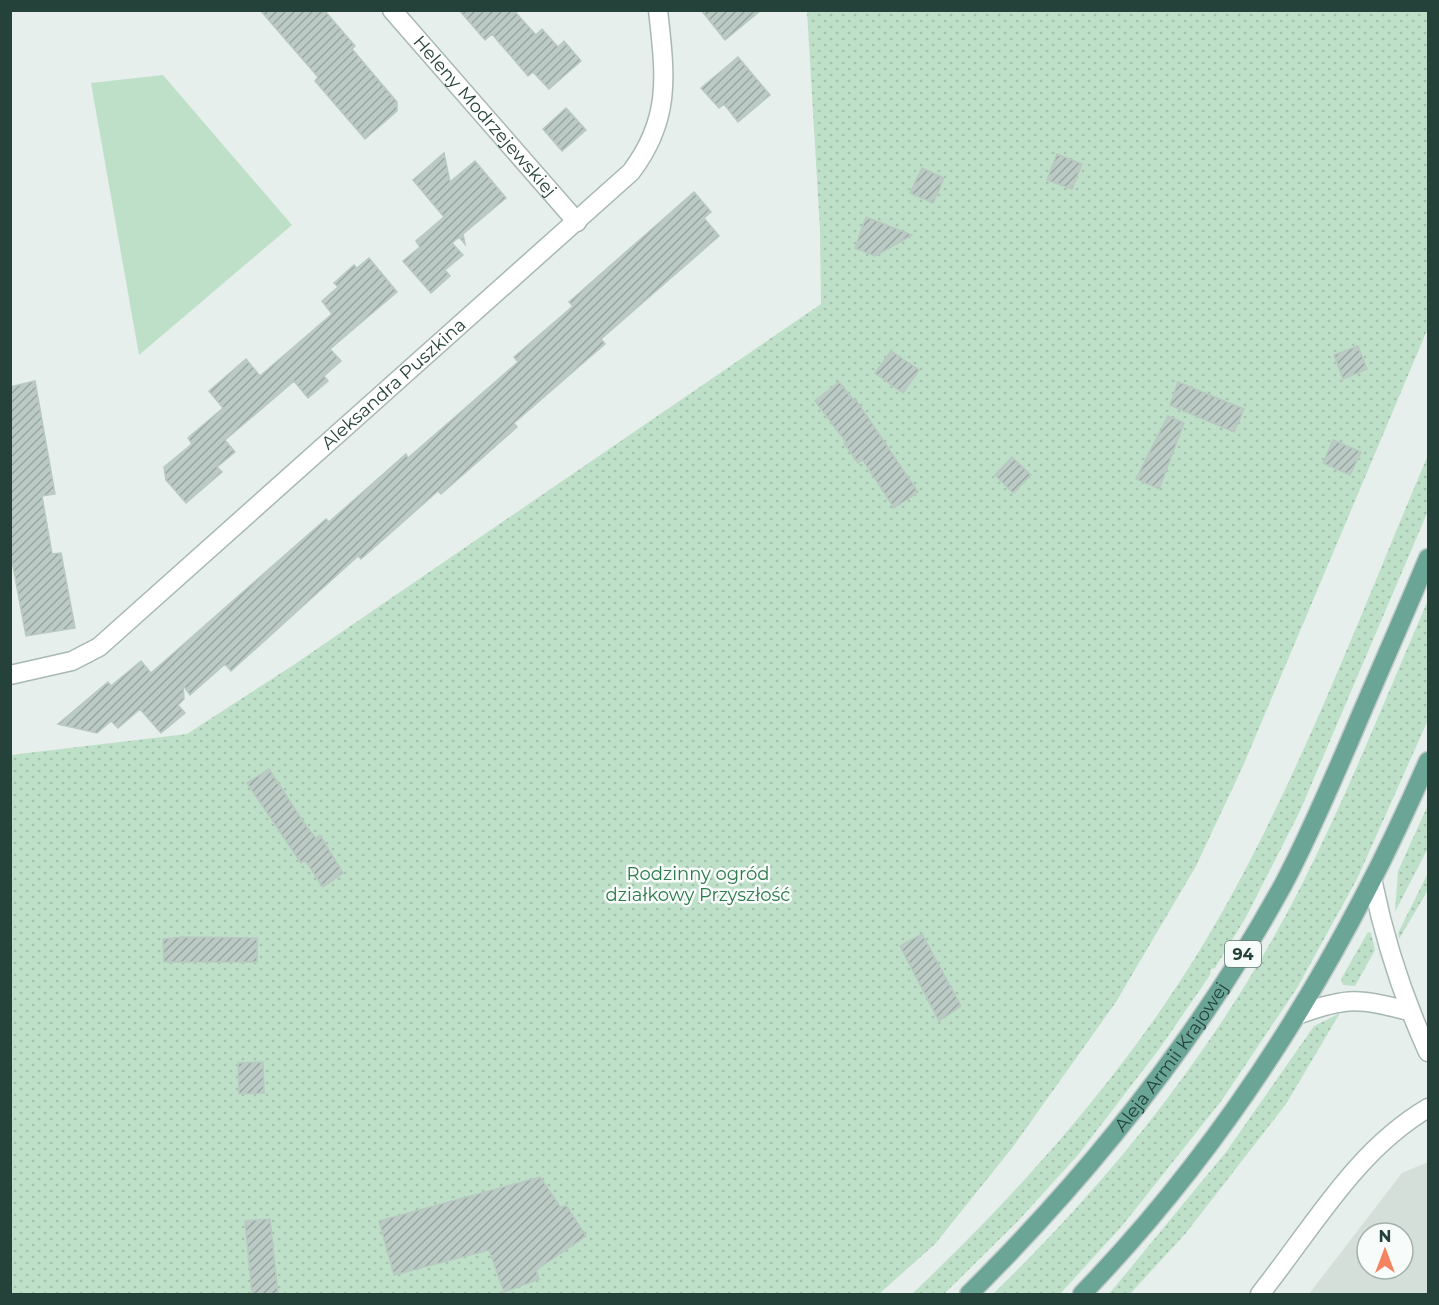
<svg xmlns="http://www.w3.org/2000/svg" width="1439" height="1305" font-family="Montserrat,sans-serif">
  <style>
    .built { fill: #d4dfda; fill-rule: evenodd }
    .grass { fill: url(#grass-dots) }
    .park { fill: #bfe0c8 }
    .building { fill: url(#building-hatch); stroke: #b8c9c2; stroke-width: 1.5 }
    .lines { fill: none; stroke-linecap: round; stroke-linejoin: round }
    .minor-casing { stroke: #a8b8b2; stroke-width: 21 }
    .major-casing { stroke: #c2cac8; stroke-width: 21 }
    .minor { stroke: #fff; stroke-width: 18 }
    .major { stroke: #6aa596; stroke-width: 18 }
    .labels { text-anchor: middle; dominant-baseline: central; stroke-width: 5; stroke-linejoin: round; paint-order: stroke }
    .shield { fill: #f7fbf9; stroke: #637a73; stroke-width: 1.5 }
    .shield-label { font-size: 16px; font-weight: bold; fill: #24423a }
    .street-label { font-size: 18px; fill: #24423a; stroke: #f7fbf9 }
    .park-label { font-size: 18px; fill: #2d7a4b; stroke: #f7fbf9 }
  </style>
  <defs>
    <pattern id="grass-dots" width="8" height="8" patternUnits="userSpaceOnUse" patternTransform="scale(1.5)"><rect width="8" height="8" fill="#bfe0c8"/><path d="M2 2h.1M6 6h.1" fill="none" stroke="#a4c1ad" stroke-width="1.8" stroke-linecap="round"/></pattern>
    <pattern id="building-hatch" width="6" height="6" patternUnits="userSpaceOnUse" patternTransform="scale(1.5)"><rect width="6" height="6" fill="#bbcac4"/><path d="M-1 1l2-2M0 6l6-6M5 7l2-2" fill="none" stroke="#98a6a0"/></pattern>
  </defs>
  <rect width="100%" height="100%" fill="#e6efeb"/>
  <path class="built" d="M1428,1162V1294H1309L1402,1173ZM1367,1233H1403V1269H1367Z"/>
  <path class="grass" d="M807,11H1428V328L1243,766L1196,866L1116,1002L1012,1148L935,1244L879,1294H11V755L187,734L292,666L821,304L820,229Z
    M1428,455V511L1300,811L1246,917L1215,968L1211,969L1210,975L1160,1048L1078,1155L1018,1221L944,1294H912C1035,1177 1148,1048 1230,898C1308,756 1365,603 1428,455Z
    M1428,600V720L1357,879L1297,988L1222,1100L1122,1226L1060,1294H993C1113,1178 1222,1041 1299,890C1347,796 1386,697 1428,600Z
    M1428,805V848L1395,912L1398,871Z
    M1428,873V890L1399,939L1398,933Z
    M1368,932L1371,933L1375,950L1355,986L1343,985L1341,979Z
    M1340,1013L1286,1104L1186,1233L1130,1294H1109L1226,1152L1314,1026Z"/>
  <path class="park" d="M163,75L292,225L139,355L91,83Z"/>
  <path class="building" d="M260,10H324L355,46L352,49L397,102V111L365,139L315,81L318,77Z
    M459,10H519L516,13L536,35L542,29L558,47L564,41L581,61L549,89L533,72L528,76L492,34L485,40Z
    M701,10H761L725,40Z
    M738,57L770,95L738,122L724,104L719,108L701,88Z
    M566,108L586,130L562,151L543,129Z
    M444,153L450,182L475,161L506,198L463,234L465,244L459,237L452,243L463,255L445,270L450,276L431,293L403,261L420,247L416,241L444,217L413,180Z
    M1057,154L1082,164L1072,189L1047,180Z
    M922,168L944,178L933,203L910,193Z
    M694,192L711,212L704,218L719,236L601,339L605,344L514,423L517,427L441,494L438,491L361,559L358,556L231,671L225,664L190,695L183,685L184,699L178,705L185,713L161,733L140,709L118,728L111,721L97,733L58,724L108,682L111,686L141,661L151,673L326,519L329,522L406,454L408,458L518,362L514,357L573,306L569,302Z
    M866,217L912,235L875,256L855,248Z
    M369,258L397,292L330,349L341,361L324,376L328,381L308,398L294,381L225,440L235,452L217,467L222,472L186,503L166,480L164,467L192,444L188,438L223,408L209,391L246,359L260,376L332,314L322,301L338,287L334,283L354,265L357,268Z
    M1358,346L1367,369L1343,379L1334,355Z
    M891,351L919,370L903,393L875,373Z
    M35,381L55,494L42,496L52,554L61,553L75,628L26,636L10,550V387Z
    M839,382L855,402L856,400L918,492L894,508L863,460L858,463L844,443L846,442L815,401Z
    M1178,382L1244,409L1234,432L1170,405Z
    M1168,416L1184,423L1159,489L1136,479Z
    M1333,440L1361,452L1350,475L1323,463Z
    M1012,457L1031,475L1013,493L995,475Z
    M269,769L306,826L316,838L320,835L343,873L323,887L305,860L301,863L247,783Z
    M922,934L961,1006L939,1021L900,946Z
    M184,937L257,938V962H164L163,939Z
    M263,1062L264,1093L239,1094L238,1063Z
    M540,1177L561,1208L566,1205L586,1236L536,1270L539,1279L504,1292L489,1250L394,1275L379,1221Z
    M270,1219L278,1294H252L245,1221Z"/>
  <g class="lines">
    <g class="minor-casing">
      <g id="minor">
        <path id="s1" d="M392,10L577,222"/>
        <path id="s2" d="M10,675L72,661L99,647L631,172C672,118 665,74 658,10"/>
        <path d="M1373,883C1385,942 1403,997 1428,1052"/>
        <path d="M1300,1014C1349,996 1360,999 1409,1011"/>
        <path d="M1260,1294C1312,1229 1355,1151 1428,1108"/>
      </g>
    </g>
    <g class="major-casing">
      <g id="major">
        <path id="s3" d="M969,1294C1092,1172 1199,1038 1283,885C1309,836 1331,784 1353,733C1378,674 1404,616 1428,558"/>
        <path d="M1082,1294C1231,1140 1343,957 1428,761"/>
      </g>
    </g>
    <use href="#minor" class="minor"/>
    <use href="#major" class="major"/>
  </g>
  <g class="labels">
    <rect class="shield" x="1225" y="941" width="36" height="26" rx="4.5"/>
    <g class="shield-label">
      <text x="1243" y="954">94</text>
    </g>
    <g class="street-label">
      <text stroke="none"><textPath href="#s1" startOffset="141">Heleny Modrzejewskiej</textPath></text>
      <text stroke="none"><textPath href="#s2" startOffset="489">Aleksandra Puszkina</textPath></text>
      <text stroke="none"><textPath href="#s3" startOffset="312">Aleja Armii Krajowej</textPath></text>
    </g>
    <g class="park-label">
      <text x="698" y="874">Rodzinny ogród<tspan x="698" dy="21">działkowy Przyszłość</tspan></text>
    </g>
  </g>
  <rect width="1439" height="1305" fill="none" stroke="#24423a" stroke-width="24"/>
  <g transform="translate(1385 1251)"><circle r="28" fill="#f7fbf9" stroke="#a3b1ad" stroke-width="1.5"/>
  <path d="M0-4.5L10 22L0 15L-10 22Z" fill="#f4845f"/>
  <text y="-9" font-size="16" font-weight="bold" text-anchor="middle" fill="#24423a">N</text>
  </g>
</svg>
